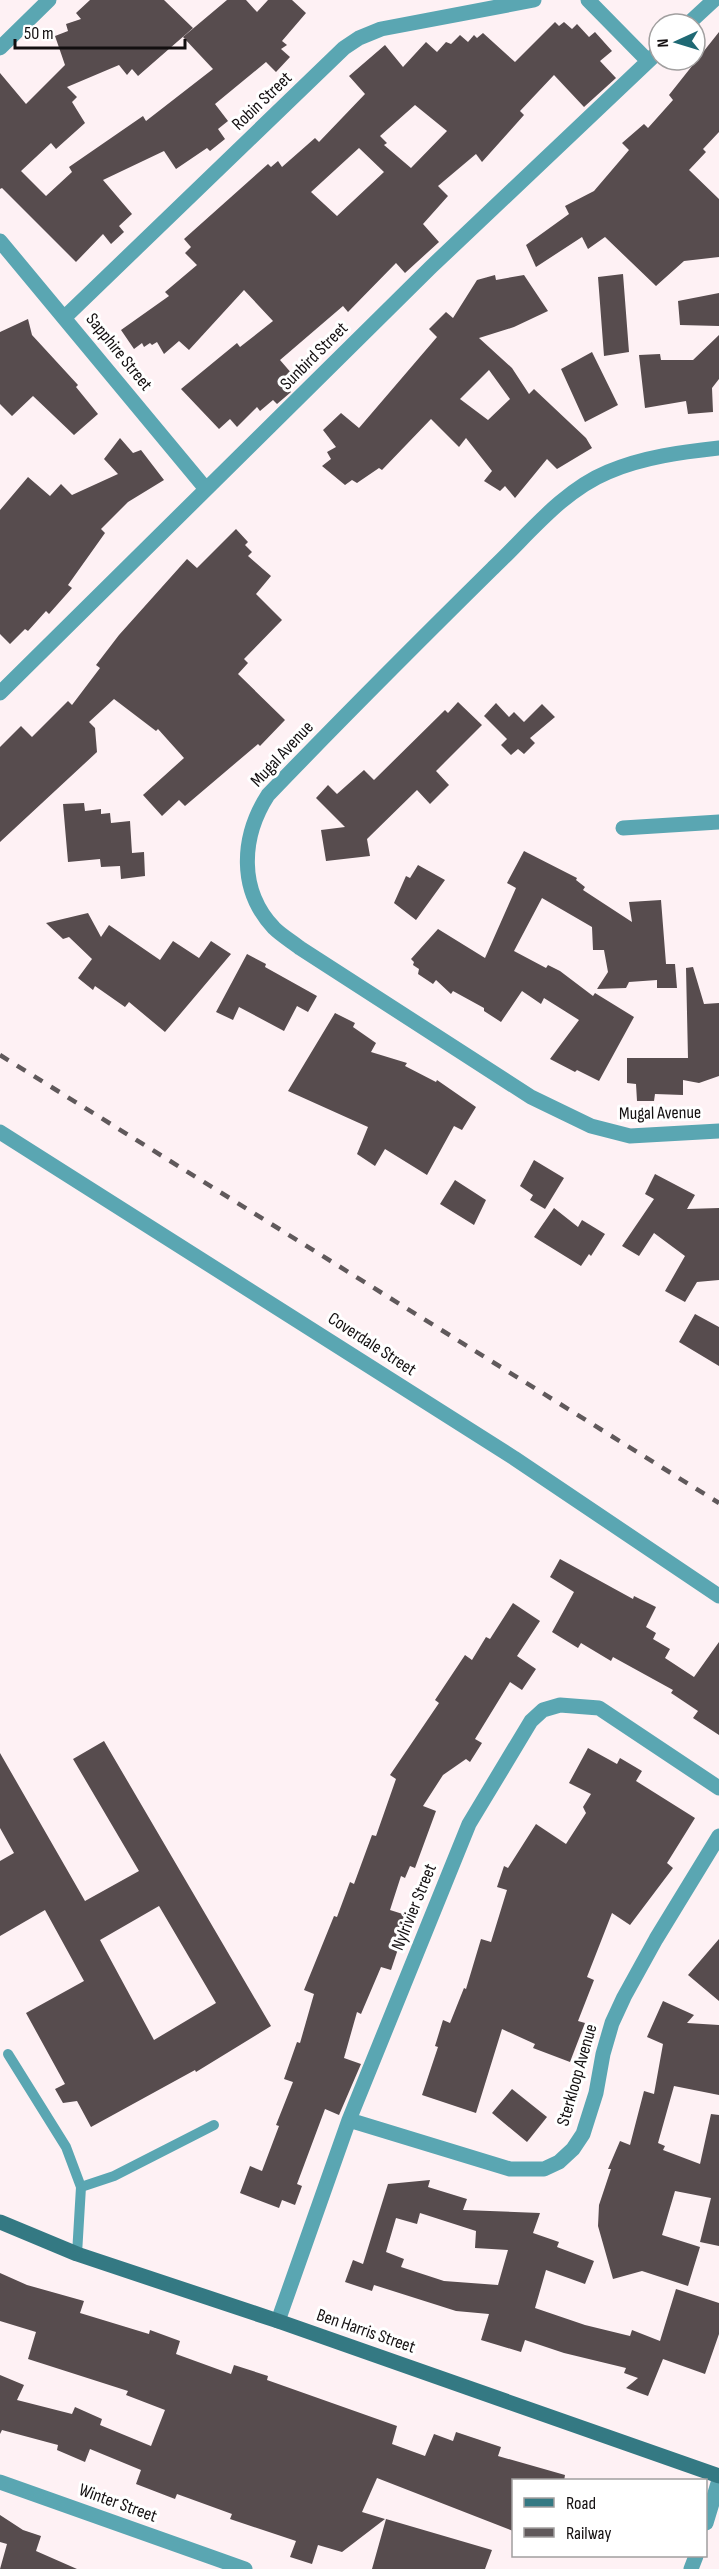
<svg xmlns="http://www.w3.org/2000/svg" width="719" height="2569" font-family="'Sofia Sans Condensed',sans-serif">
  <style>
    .building { fill: #574c4e; fill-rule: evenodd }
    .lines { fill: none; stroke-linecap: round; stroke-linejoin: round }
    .lane { stroke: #5aa6b2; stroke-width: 10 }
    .street { stroke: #5aa6b2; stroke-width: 15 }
    .secondary { stroke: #347983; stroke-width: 15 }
    .rail { stroke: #60595b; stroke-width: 4.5; stroke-dasharray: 10 10; stroke-linecap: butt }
    .labels { text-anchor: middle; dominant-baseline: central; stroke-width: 6; stroke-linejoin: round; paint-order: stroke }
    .street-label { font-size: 18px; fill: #130f10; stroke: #fff }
  </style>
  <rect width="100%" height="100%" fill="#fef1f4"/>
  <path class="building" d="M90,0H164L193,28L138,76L132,69L127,75L119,65L67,87L77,97L72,102L85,123L56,149L51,143L21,171L46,196L72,172L69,167L143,116L146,121L213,69L183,37L227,0H246L257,12L268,0H292L306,13L282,41L287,45L281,49L290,57L276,72L266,62L215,104L228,121L218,129L225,139L210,151L207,148L176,169L164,151L103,180L132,214L119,226L124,232L111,244L103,234L76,262L2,188L0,189V73L26,104L65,65L55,36L68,31L66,24L81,19L76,13Z
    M555,22L559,26L564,22L572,29L577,24L589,37L595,32L612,51L600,61L616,78L584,107L554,75L520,111L524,115L482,162L476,154L438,186L448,196L423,224L439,242L405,273L396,263L348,312L343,306L280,360L293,375L284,382L291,392L277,404L273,400L260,411L257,407L237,427L230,419L219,429L181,389L237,343L240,347L273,321L244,290L189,350L179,341L164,354L157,342L152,345L150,343L144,347L142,343L134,349L121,330L169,296L165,292L197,265L185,253L191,247L184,239L268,164L271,167L278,161L282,167L315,138L319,142L365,94L349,76L385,45L403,67L426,42L437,52L446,42L451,44L460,35L468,42L474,35L477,38L483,33L515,62ZM415,105L447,131L411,168L384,145L387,143L380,136ZM359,148L384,172L337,216L311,192Z
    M719,32V132L703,149L706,152L689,170L719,199V257L684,261L656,286L605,237L588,249L582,237L536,267L526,245L569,214L565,206L594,191L629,150L622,143L644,124L648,128L673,100L669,95Z
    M623,274L629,352L604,356L598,277Z
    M495,275L496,280L524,275L548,311L514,327L479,338L512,368L529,394L534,389L586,438L592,448L557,469L547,459L515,498L505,486L500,491L484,481L492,471L466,438L459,447L431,419L382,470L379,468L357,483L352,480L345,485L322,466L331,459L327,452L336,447L323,430L341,413L359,428L437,337L429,329L446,312L453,318L477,280ZM489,370L510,399L488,420L460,399Z
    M719,293V326L680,325L678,301Z
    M28,319L32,335L78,385L76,387L98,414L74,435L33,396L12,416L0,404V332Z
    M719,335V379L712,388L713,412L688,414L686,401L645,408L639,355L660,354L661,360H693Z
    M592,352L618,405L585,422L561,369Z
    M120,438L133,453L141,450L164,480L128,502L101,529L105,533L68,585L72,588L49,614L46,611L28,631L25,629L10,644L0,634V510L28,477L50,496L61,484L72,495L118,474L104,459Z
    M236,529L248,542L245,545L252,552L248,556L271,576L256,594L282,620L244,659L248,663L238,674L285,720L260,746L258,744L185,806L179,800L162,816L143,795L184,758L158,729L156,731L114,699L89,722L95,728L97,752L0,842V747L21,726L32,737L68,701L72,705L100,668L96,665L119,635L187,559L197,568Z
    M458,702L482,725L436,771L449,785L430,804L417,790L367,839L370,856L326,861L321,830L345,827L316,798L328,785L337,794L364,770L374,780L445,710L448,713Z
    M496,703L509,717L514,712L524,722L542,704L555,717L530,738L535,743L524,754L518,749L511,755L501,745L507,739L484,716Z
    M84,803L85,811L101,809V814L110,813L111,823L130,821L132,853L144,852L145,876L121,879L120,866L101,867L100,859L68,862L63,804Z
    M524,851L577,878L576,880L585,887L583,890L632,922L629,902L661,900L666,964H675L677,988H657V980L629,982L626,988L597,989L608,972L604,950H593L592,927L542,898L514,951L546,968L548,965L560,971L593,996L595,993L634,1017L599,1081L577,1070L575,1072L550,1059L579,1020L544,998L541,1004L522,991L501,1022L484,1011V1008L453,991L451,994L436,980L433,984L418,974L419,969L413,965L414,962L411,959L438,929L485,958L516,888L507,883Z
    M418,865L445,880L416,920L394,903L406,876L410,878Z
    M88,913L101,937L109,925L160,960L173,941L199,958L211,941L231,954L165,1032L129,1002L125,1007L95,986L93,990L78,978L92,959L69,937L63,939L46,923Z
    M247,954L266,964L265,967L317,996L308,1012L297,1006L284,1031L239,1007L233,1020L216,1012Z
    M693,967L704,1004L719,1003V1076L699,1083L683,1080V1095L655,1094L654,1101H637L636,1084L627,1083V1058H688L686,968Z
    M335,1013L355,1023L353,1027L376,1043L371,1052L407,1063L405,1066L436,1082L437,1080L476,1107L462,1130L454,1126L427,1175L385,1149L375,1166L357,1154L368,1127L288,1091Z
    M534,1160L564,1178L545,1209L530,1200L533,1195L520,1186Z
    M655,1174L695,1195L687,1209L719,1208V1280L697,1282L685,1302L665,1291L685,1256L654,1233L639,1256L622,1246L654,1199L645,1194Z
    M455,1180L486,1200L474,1225L440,1204Z
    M554,1208L578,1227L582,1220L605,1234L591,1256L589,1254L581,1266L534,1237Z
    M695,1314L719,1327V1366L679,1342Z
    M560,1559L633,1599L634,1596L656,1607L646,1627L656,1633L653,1639L670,1649L665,1658L694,1677L719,1642V1735L693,1718L698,1711L671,1693L673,1690L613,1657L611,1661L581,1643L578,1648L552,1632L574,1592L550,1577Z
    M513,1603L540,1621L517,1656L536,1669L522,1690L510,1682L475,1739L482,1743L470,1762L466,1759L443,1775L423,1806L436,1811L415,1868L410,1866L405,1878L401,1876L390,1910L409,1916L391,1970L381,1967L361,2014L357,2012L344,2058L361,2064L339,2115L325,2109L297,2184L302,2186L295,2205L282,2200L279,2208L240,2193L250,2166L262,2171L279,2126L276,2125L293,2082L284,2079L297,2042L300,2043L314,1994L304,1990L334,1916L337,1917L350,1882L354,1884L372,1835L376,1836L396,1779L390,1775L439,1703L435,1700L465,1655L472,1660L486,1637L490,1639Z
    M104,1741L271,2026L196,2072L195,2070L91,2127L77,2101L63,2103L55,2089L65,2084L26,2013L84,1981L45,1910L0,1936V1861L14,1853L0,1828V1753L85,1901L139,1871L73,1759ZM159,1906L216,2003L154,2040L100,1940Z
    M588,1748L617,1764L620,1758L642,1771L636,1781L695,1818L667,1863L673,1868L630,1925L612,1913L587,1977L594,1980L578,2021L585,2023L570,2062L533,2048L535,2044L502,2029L476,2113L422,2095L438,2047L435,2046L443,2020L450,2023L464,1988L466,1989L481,1939L491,1942L507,1890L497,1887L504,1866L508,1868L536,1824L566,1844L586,1813L583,1807L591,1794L569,1783Z
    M719,1939V2001L688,1975Z
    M663,2001L694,2015L687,2023L719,2025V2095L674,2086L658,2143L665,2146L663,2150L700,2164L711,2114L719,2115V2246L700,2242L711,2198L675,2191L662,2235L700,2247L688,2286L642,2271L613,2279L598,2226L599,2205L611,2169H608L620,2141L630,2145L644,2091L654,2094L663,2044L647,2037Z
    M512,2089L547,2117L527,2142L492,2113Z
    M430,2180L428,2187L467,2199L463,2210L540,2213L533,2233L559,2242L557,2247L594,2261L585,2284L546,2270L535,2308L585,2325L630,2336L632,2330L660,2341L676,2289L719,2303V2334L705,2374L663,2359L648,2396L626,2388L638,2378L624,2373L626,2368L564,2353L525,2340L521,2352L481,2340L489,2314L456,2311L374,2285L372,2291L345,2282L353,2260L363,2264L388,2184ZM420,2213L476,2231L475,2248L508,2250L498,2285L444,2281L401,2267L404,2259L386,2252L396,2218L417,2224Z
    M0,2273L27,2285L84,2301L80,2313L149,2334L150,2330L180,2341L176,2354L231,2374L234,2365L268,2376L267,2380L397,2426L392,2444L425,2456L434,2434L453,2441L456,2432L501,2447L498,2456L565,2475L564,2481H513V2531L377,2478L362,2512L385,2519L342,2552L318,2545L312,2564L290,2557L296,2541L230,2519L232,2514L177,2494L175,2499L136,2484L141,2470L90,2449L85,2462L57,2450L58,2445L2,2430L0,2434V2375L24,2385L17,2400L72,2414L75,2407L102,2419L100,2425L151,2446L165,2410L126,2395L128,2391L28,2359L36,2332L0,2321Z
    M0,2515L23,2530L41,2536L36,2551L77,2569H0L7,2544L0,2542Z
    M386,2519L492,2550L485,2569H372Z"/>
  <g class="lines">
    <path class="lane" d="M8,2054L66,2147L81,2187L77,2254
      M81,2187L114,2176L214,2125"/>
    <path class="street" d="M588,0L648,61
      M688,24L714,0
      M0,48L49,0
      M0,241L206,489
      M65,317L344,48L359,38L381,29L534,0
      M719,448C682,452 643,457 608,472C562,491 528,535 493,568C417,643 342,718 268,795C241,837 238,890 274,928C281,935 291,941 300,948L531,1097L591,1126L630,1136L719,1131
      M0,693L431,267L659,51
      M623,828L719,822
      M0,1132L514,1458L719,1596
      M349,2120L510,2169H544L559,2162L573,2149L583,2134L596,2093L603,2054L612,2023L624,1997L656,1939L719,1836
      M278,2321L349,2120L469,1824L531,1721L543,1710L560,1705L599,1708L719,1788
      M0,2482L245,2569
      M706,2523L719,2480
      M691,2569L696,2556"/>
    <path class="secondary" d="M0,2222L77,2254L278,2321L719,2476"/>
    <path class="rail" d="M0,1055L719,1503"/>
  </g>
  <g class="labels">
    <g class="street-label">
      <text transform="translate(262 101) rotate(-44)">Robin Street</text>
      <text transform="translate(119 352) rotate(51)">Sapphire Street</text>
      <text transform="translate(314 356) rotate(-45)">Sunbird Street</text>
      <text transform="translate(282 754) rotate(-47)">Mugal Avenue</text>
      <text transform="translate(660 1113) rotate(-1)">Mugal Avenue</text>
      <text transform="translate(372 1344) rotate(33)">Coverdale Street</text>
      <text transform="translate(414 1907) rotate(-68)">Nylrivier Street</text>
      <text transform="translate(577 2075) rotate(-74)">Sterkloop Avenue</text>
      <text transform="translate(366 2331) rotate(19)">Ben Harris Street</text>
      <text transform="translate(118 2503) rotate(20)">Winter Street</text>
    </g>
  </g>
  <rect x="512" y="2479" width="195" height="78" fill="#ffffff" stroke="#a19f9f" stroke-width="1.5"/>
  <rect x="524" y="2498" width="30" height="9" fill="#347983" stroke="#a19f9f" stroke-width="1.5"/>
  <text x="566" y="2509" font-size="18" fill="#130f10">Road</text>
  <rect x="524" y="2528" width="30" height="9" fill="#60595b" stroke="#a19f9f" stroke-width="1.5"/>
  <text x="566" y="2539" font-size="18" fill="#130f10">Railway</text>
  <g transform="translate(677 42) rotate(266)"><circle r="28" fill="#ffffff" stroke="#a19f9f" stroke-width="1.5"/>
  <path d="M0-4.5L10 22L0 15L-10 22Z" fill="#1f6974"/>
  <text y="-9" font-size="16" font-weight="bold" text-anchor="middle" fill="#130f10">N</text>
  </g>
  <path d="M15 39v9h170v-9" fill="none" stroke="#130f10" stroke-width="3"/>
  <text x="24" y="39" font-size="18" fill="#130f10" stroke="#ffffff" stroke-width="4.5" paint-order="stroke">50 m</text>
</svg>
